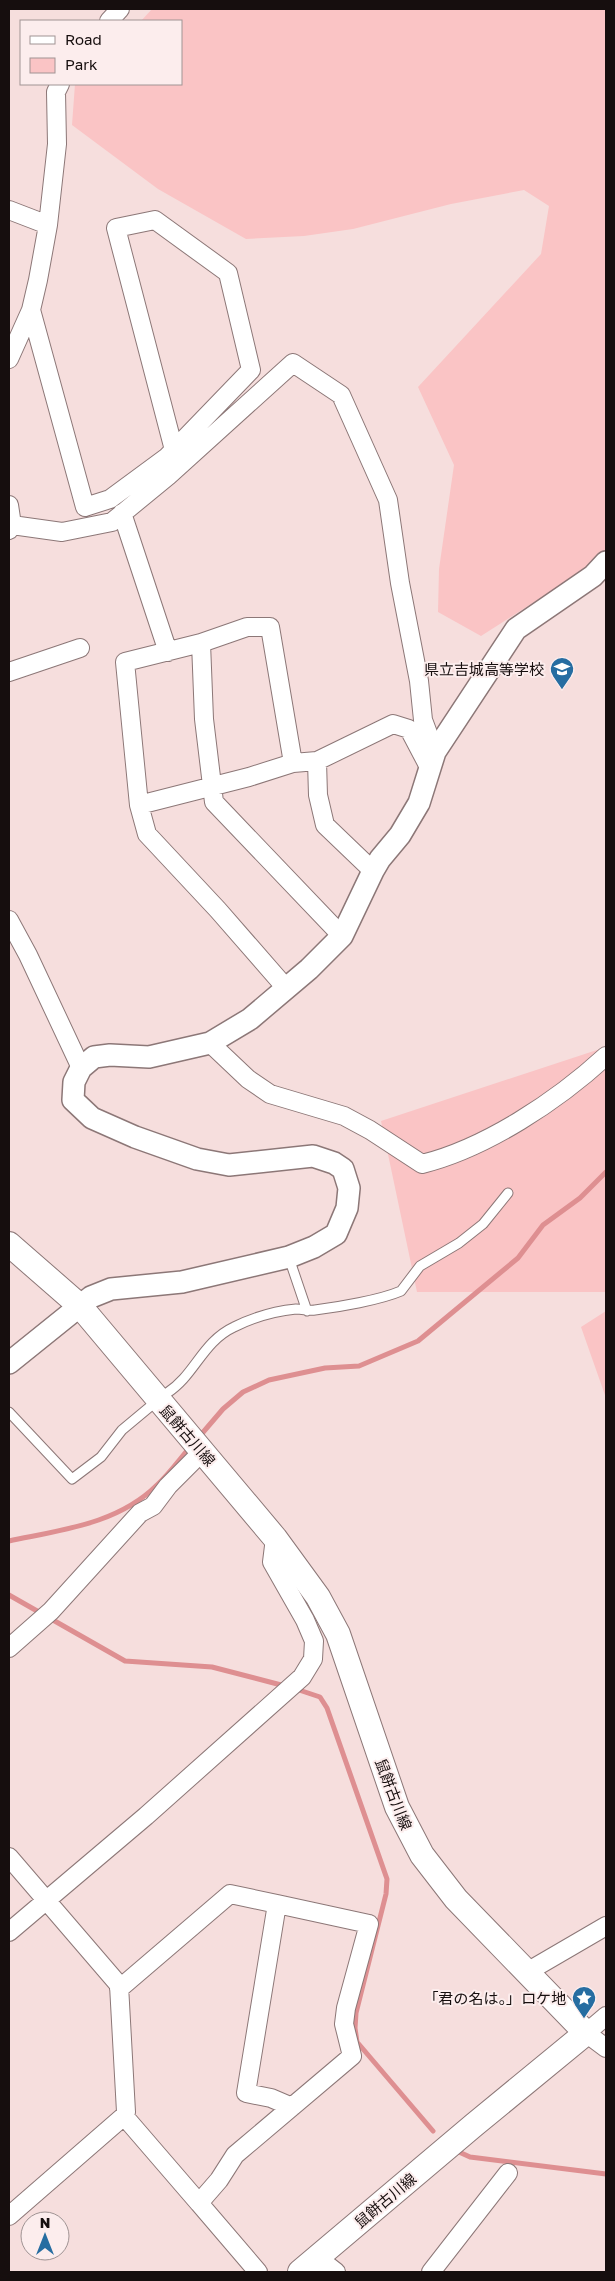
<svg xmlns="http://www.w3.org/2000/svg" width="615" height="2281" font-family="'Golos Text','Noto Sans JP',sans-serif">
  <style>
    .green { fill: #fac4c5 }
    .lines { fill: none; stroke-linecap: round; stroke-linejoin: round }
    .stream { stroke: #de8f91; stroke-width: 5 }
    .service-casing { stroke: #8c7777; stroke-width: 11 }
    .minor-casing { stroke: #8c7777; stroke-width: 20 }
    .tertiary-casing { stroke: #8c7777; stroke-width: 24 }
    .secondary-casing { stroke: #8c7777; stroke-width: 26 }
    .service { stroke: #fff; stroke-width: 9 }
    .minor { stroke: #fff; stroke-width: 18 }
    .tertiary { stroke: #fff; stroke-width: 21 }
    .secondary { stroke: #fff; stroke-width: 24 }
    .labels { text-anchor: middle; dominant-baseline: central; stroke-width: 4; stroke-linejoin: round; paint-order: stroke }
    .poi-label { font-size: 15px; fill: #160e0e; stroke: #fceded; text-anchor: end }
    .street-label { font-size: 15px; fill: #160e0e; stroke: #fceded }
  </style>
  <rect width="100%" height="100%" fill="#f6dedd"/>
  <path class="green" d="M152,9H606V552L592,565L481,636L438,612L439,569L454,465L418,387L541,254L549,206L524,190L451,204L353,229L304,236L246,239L158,189L72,125L75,84H181V21H141Z
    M600,1049H606V1292H417L381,1121Z
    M606,1311V1398L581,1327Z"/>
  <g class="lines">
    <path class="stream" d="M199,1437L223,1409L243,1392L269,1380L325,1368L359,1366L418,1341L518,1258L543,1225L580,1198L606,1172
      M9,1541C61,1530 118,1524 157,1485C169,1474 179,1460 190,1447
      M9,1595L125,1661L212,1667L285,1686
      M296,1689L320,1697L327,1708L387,1879L386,1894L356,2013L355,2028L357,2042L433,2131
      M459,2152L470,2157L606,2174"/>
    <g class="service-casing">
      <path id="service" d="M289,1258L307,1311
        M167,1393C195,1375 202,1342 234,1327C252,1318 276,1311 296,1309C303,1309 309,1311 315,1310C339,1307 380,1300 401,1291L420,1266L459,1243L483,1224L508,1193
        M9,1412L72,1479L101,1457L122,1430L158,1400"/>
    </g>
    <g class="minor-casing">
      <path id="minor" d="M109,21L120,9
        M9,210L48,225
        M31,310L85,507L110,499L167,457L251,370L228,273L155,220L116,228L174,450
        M9,359L31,310L38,280L48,225L57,144L56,92L60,84
        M9,505L12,525L9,530
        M122,513L168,652
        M12,525L62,532L112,522L168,476L293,363L341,395L388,500L400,583L419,681L423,720L435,752
        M201,643L204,719L214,802L342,936
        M9,672L80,648
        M317,761L318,795L325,825L373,871
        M293,763L317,761L393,724L409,729L430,769
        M139,805L249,777L293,763L270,627H247L201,643L125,662L139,805L147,834L218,910L286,988
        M9,920L28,955L81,1068
        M210,1043L248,1079L270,1094L344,1116L370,1130L422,1164C486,1148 557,1101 606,1056
        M9,1648L51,1611L140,1513L153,1506L168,1486L203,1451
        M9,1857L119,1985L126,2112L124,2116L9,2216
        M9,1932L146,1816L302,1677L313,1659L314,1641L305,1620L272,1562L275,1538
        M527,1972L606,1926
        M119,1989L230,1894L277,1904
        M606,2016L586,2033L606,2048
        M124,2116L199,2203
        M318,2258L336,2272
        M258,2272L199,2203L219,2180L235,2155L352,2056L344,2024L346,2008L369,1924L277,1904L246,2093L271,2098L292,2107
        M431,2272L508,2173"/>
    </g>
    <g class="tertiary-casing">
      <path id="tertiary" d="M9,1363L91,1297L111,1289L182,1282L289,1257L314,1247L336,1234L347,1208L349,1188L343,1169L334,1163L313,1156L229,1165L197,1159L135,1137L92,1118L73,1100L74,1082L81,1068L94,1057L110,1055L149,1057L210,1043L250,1019L309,969L342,936L373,871L380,859L400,835L419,803L435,752L516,629L593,576L606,562"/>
    </g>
    <g class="secondary-casing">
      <path id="secondary" d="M9,1244L80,1306L275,1538L318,1597L338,1634L397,1807L422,1855L456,1899L586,2033L474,2125L300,2272"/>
    </g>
    <use href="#service" class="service"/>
    <use href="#minor" class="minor"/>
    <use href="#tertiary" class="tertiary"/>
    <use href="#secondary" class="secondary"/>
  </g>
  <defs>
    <g id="school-pin" transform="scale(1.25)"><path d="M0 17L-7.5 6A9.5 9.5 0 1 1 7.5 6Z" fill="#266da1" stroke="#fceded"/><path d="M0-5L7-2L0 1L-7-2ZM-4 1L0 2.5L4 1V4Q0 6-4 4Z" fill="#fff"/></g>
    <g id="sight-pin" transform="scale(1.25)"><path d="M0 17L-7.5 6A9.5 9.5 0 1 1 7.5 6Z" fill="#266da1" stroke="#fceded"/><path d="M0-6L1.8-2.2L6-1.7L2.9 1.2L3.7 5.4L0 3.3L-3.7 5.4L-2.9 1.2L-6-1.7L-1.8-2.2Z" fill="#fff"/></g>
  </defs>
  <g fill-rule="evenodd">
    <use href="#school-pin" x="562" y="669"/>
    <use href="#sight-pin" x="584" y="1998"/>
  </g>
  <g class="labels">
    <g class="poi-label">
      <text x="544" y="669">県立吉城高等学校</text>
      <text x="566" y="1998">「君の名は。」ロケ地</text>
    </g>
    <g class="street-label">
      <text transform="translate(188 1435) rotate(49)">鼠餅古川線</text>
      <text transform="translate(394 1794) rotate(69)">鼠餅古川線</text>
      <text transform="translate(385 2200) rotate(-40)">鼠餅古川線</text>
    </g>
  </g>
  <rect width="615" height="2281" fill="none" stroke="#160e0e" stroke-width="20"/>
  <rect x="20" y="20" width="162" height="65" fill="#fceded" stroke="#a09494"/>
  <rect x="30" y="36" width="25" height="8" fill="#ffffff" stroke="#a09494"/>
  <text x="65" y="45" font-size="15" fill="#160e0e">Road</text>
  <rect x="30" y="58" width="25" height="15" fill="#fac4c5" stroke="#a09494"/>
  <text x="65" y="70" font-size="15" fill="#160e0e">Park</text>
  <g transform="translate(45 2236)"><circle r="24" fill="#fceded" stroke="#a09494"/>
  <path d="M0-4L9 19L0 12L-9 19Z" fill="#266da1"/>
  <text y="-8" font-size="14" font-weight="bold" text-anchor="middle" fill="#160e0e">N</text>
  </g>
</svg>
